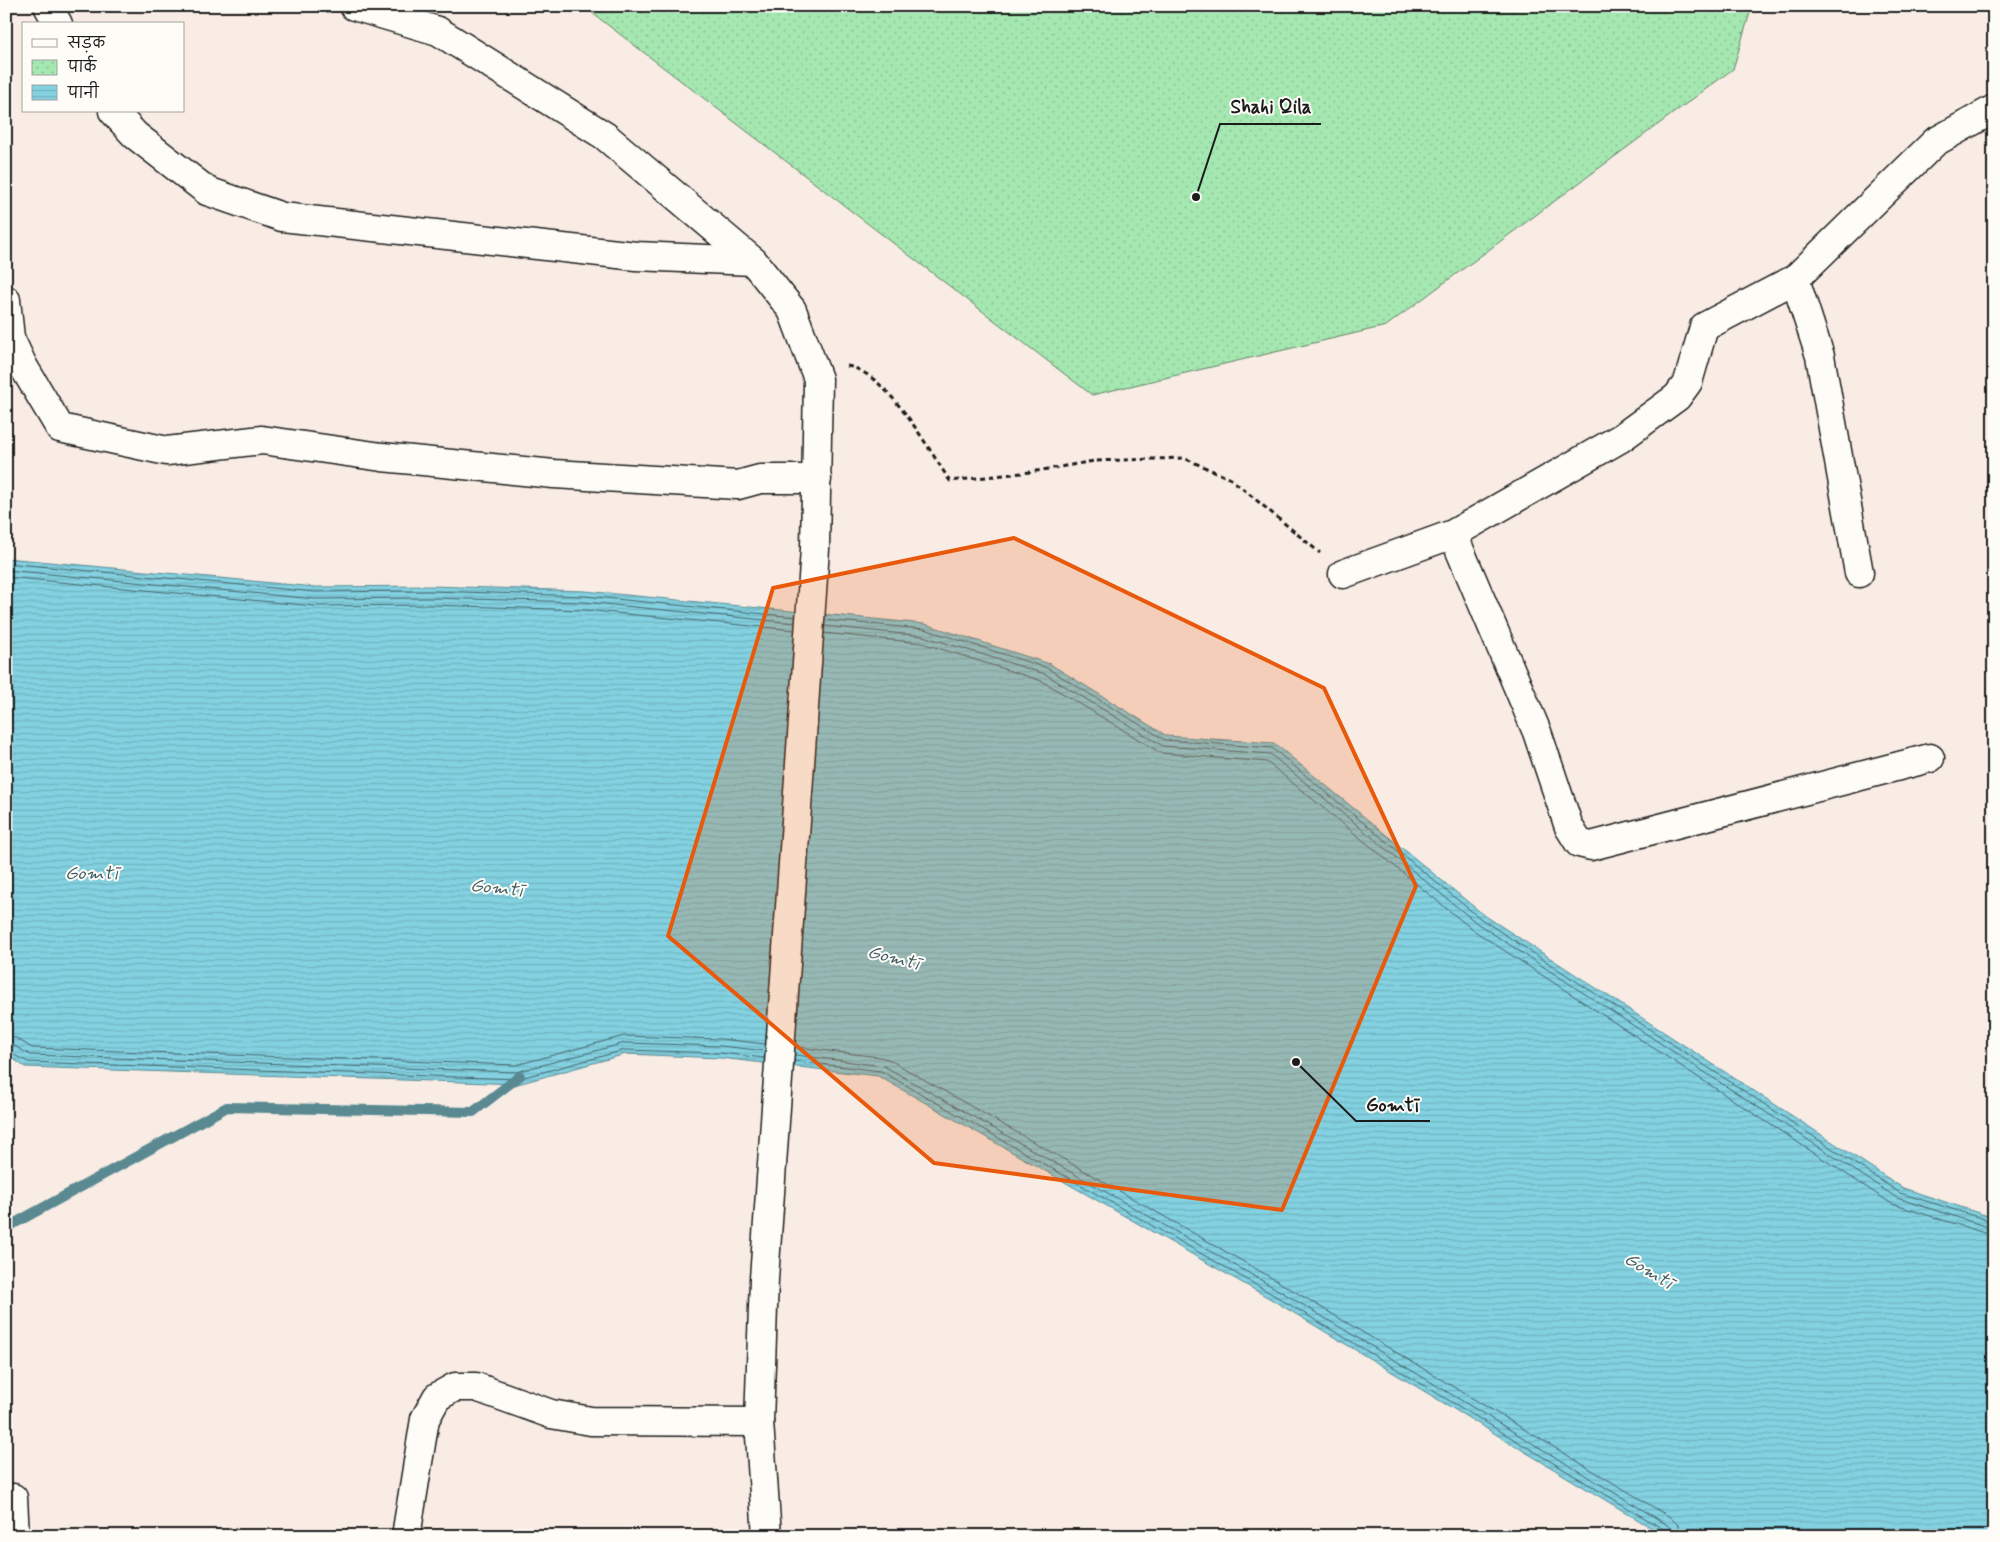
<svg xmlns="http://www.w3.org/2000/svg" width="2000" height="1542" font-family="Mynerve,'Playpen Sans Deva',sans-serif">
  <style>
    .park { fill: url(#park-dots); stroke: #608266 }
    .water { fill: url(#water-rules); stroke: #5a8992 }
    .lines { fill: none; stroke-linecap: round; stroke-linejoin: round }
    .shore { stroke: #45646b; stroke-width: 1 }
    .stream { stroke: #5a8992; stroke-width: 10 }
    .minor-casing { stroke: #1c1c1c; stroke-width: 31 }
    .secondary-casing { stroke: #1c1c1c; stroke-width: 31 }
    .path { stroke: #1c1c1c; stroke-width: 3; stroke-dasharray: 5 4; stroke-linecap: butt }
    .minor { stroke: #fdfcf7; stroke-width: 28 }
    .secondary { stroke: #fdfcf7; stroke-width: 28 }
    .marked { fill: #e8590c; fill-opacity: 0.2; stroke: #e8590c; stroke-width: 4; stroke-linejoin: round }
    .labels { text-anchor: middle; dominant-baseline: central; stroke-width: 4; stroke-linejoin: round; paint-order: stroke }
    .water-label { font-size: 19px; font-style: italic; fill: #405b61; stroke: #fdfcf7 }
    .leader { fill: none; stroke: #1c1c1c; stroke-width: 2 }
    .callout-dot { fill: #1c1c1c; stroke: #fdfcf7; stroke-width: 2 }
    .callout-label { font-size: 19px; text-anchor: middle; font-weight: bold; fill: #1c1c1c; stroke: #fdfcf7; stroke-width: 4; stroke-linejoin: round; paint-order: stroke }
  </style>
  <defs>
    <pattern id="park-dots" width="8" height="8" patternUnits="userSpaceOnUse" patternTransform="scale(1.25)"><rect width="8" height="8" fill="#a5e7b0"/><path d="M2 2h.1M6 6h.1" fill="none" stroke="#8dc697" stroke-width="1.8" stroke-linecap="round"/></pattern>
    <pattern id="water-rules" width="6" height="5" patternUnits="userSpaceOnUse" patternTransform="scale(1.25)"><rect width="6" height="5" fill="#83d1e1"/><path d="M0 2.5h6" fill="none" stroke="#71b3c0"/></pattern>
  </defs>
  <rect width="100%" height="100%" fill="#f8ece4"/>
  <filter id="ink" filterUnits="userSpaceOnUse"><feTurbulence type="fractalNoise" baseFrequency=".02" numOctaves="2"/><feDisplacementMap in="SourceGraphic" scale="10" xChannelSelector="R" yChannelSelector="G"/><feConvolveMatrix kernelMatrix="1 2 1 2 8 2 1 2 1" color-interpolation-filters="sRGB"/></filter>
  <g filter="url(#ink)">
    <path class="park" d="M583,6H1752L1733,69L1386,326L1092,395Z"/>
    <path class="water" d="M6,558L315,587L430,586L585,591L925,624L1050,664L1167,736L1274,743L1484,915L1903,1188L1994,1218V1536H1665L1269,1298L878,1076L720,1058L626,1054L518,1084L25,1067L6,1054Z"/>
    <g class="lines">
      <path class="shore" d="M6,563L315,592L430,591L585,596L795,617
        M6,570L315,599L430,598L584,602L795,623
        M6,577L314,606L430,605L584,610L794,630
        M825,620L924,629L1047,668L1165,740L1272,748L1481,919L1900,1193L1994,1222
        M825,626L923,636L1045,674L1163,746L1270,754L1478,924L1897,1198L1994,1229
        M824,633L922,643L1042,681L1161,753L1267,762L1473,930L1892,1204L1994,1236
        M6,1037L16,1038L32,1048L516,1065L624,1036L721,1039L765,1044
        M6,1044L13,1045L30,1055L516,1072L625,1043L721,1046L765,1051
        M795,1047L880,1057L888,1059L1279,1282L1670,1517L1678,1525L1680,1536
        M6,1051L28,1062L517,1079L625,1050L720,1053L764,1058
        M795,1055L884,1066L1275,1288L1666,1524L1671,1529L1672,1536
        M794,1061L881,1071L1272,1294L1663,1529L1666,1536"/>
      <path class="stream" d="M6,1228L227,1107L473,1112L520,1076"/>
      <g class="minor-casing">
        <path id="minor" d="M48,6L58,24
          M113,111L135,135L207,191L282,217L636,256L753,261
          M1795,279L1820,356L1859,573
          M6,300L10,338L23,366L60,428L167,451L262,440L382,457L554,474L738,485L760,479H817
          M1453,534L1537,732L1569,827L1579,843L1591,846L1930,758
          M1343,574L1453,534L1621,438L1677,397L1688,382L1704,327L1795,279L1935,142L1994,109
          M13,1498L15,1536
          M406,1536L425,1419L437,1397L455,1387H476L551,1414L591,1421L759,1422"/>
      </g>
      <g class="secondary-casing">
        <path id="secondary" d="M354,6L438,31L605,136L753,261L792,310L818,379L815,549L764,1279L759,1422L767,1536"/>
      </g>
      <path class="path" d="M847,366C888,373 928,449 950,481L1031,472L1094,461L1184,458L1231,479L1320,553"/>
      <use href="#minor" class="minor"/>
      <use href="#secondary" class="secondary"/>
    </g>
  </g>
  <path class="marked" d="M1014,538L1324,688L1416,886L1282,1210L934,1163L668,936L773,588Z"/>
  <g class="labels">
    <g class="water-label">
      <text x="92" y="873">Gomtī</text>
      <text transform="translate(497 888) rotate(6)">Gomtī</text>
      <text transform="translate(894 958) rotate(14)">Gomtī</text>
      <text transform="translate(1649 1271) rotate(31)">Gomtī</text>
    </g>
  </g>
  <path class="leader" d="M1196 197L1220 124H1321M1296 1062L1356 1121H1430"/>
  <g class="callout-dot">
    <circle cx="1196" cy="197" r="5"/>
    <circle cx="1296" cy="1062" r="5"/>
  </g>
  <g class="callout-label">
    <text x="1271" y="113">Shahi Qila</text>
    <text x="1393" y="1111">Gomtī</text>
  </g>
  <rect width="2000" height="1542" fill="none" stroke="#fdfcf7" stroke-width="25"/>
  <rect x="12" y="12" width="1975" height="1517" fill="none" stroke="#1c1c1c" stroke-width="2" filter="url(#ink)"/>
  <rect x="22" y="22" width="162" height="90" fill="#fdfcf7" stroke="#a3a29f"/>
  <rect x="32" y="39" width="25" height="8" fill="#fdfcf7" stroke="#a3a29f"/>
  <text x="68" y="48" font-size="15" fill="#1c1c1c">सड़क</text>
  <rect x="32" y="60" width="25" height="15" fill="url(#park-dots)" stroke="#a3a29f"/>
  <text x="68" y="72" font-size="15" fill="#1c1c1c">पार्क</text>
  <rect x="32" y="85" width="25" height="15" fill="url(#water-rules)" stroke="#a3a29f"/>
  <text x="68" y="98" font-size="15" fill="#1c1c1c">पानी</text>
</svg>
